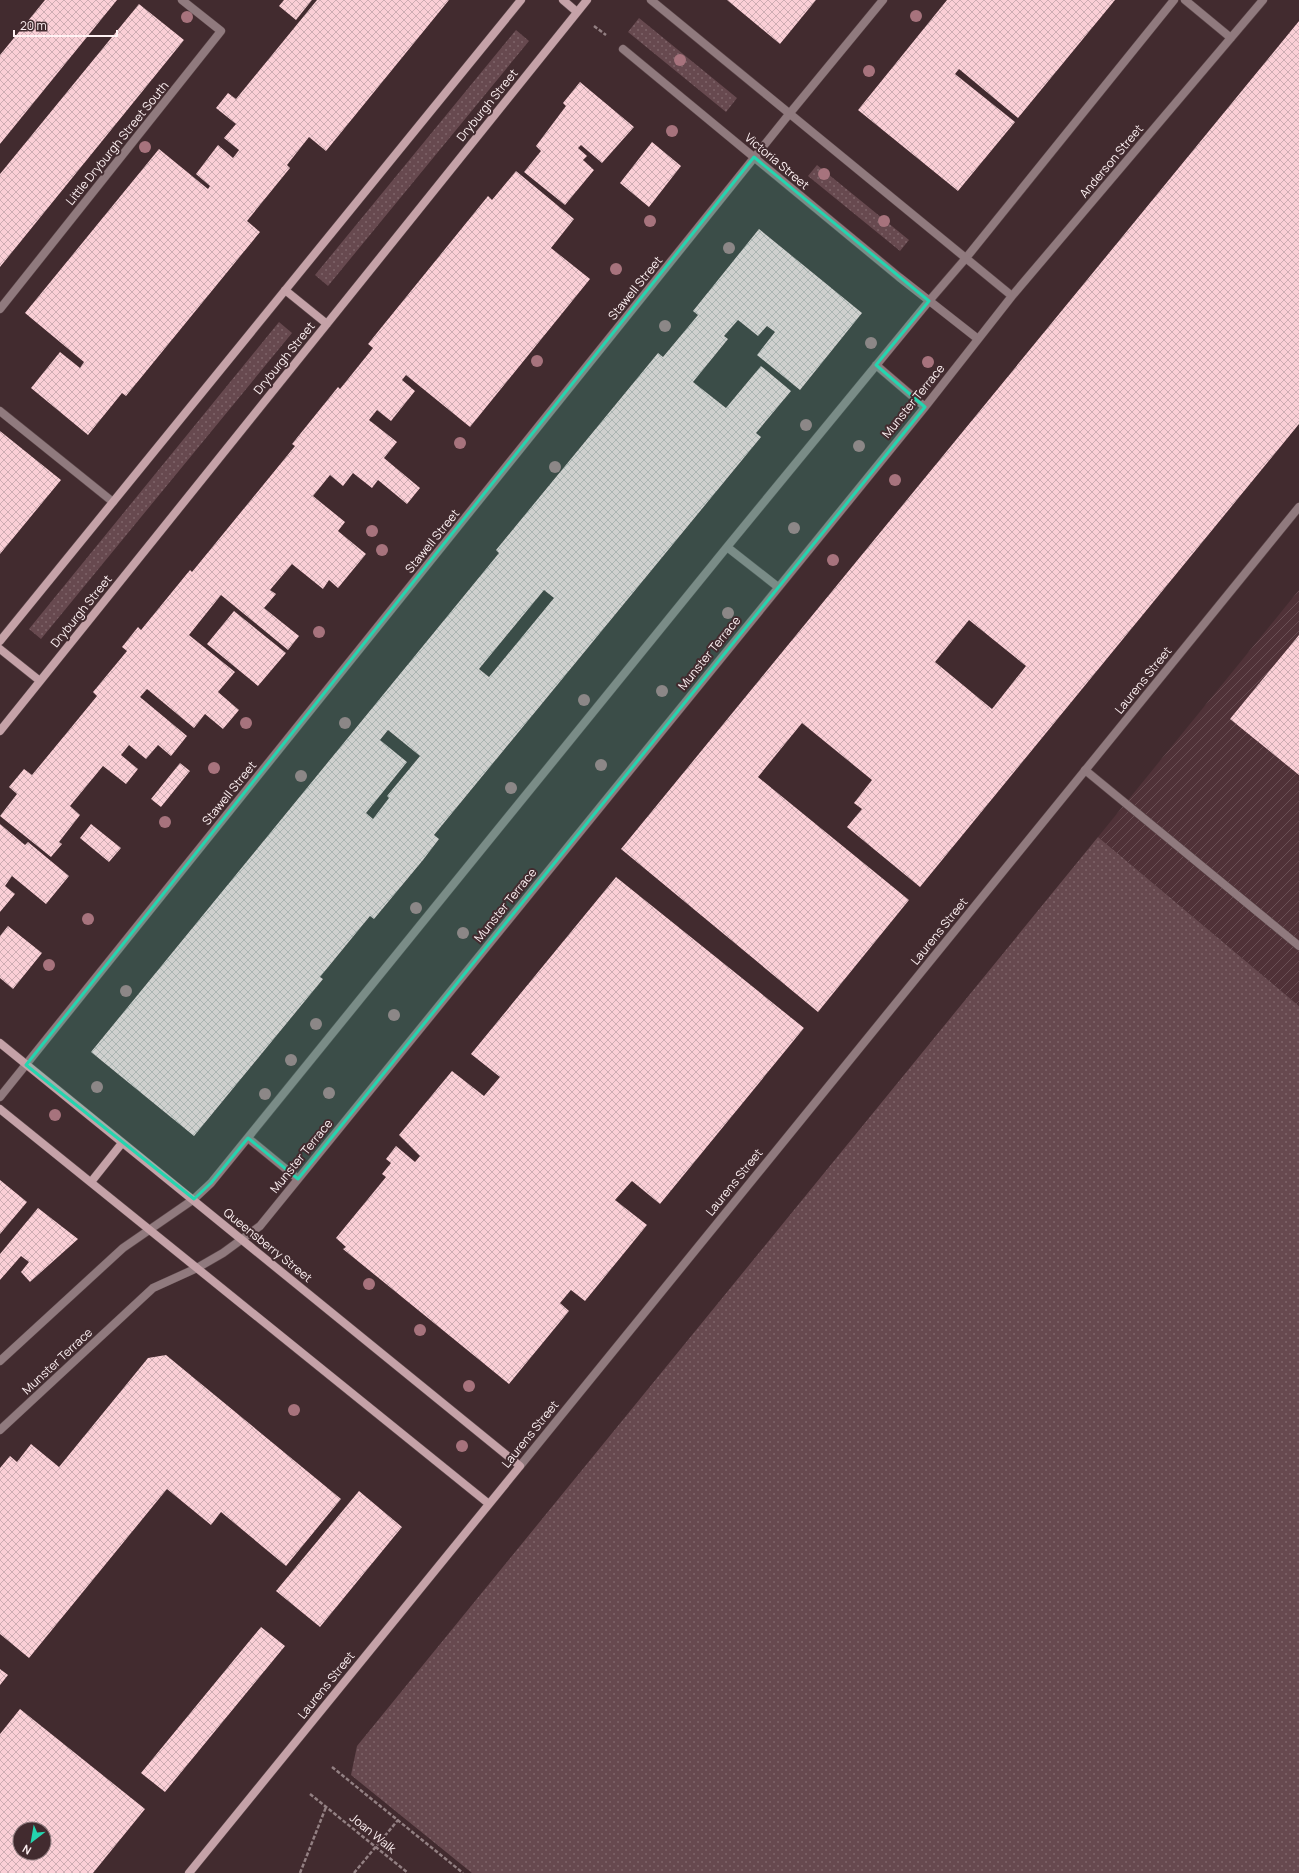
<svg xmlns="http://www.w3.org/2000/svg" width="1299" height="1873" font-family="Manrope,sans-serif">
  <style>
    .industrial { fill: url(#industrial-furrows) }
    .grass { fill: url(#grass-dots) }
    .building { fill: url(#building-cross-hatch); fill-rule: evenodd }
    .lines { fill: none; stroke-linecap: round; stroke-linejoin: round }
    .lane-casing { stroke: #5c474a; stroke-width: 9 }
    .street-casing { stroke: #5c474a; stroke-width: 9 }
    .secondary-casing { stroke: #5c474a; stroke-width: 9 }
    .path { stroke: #938083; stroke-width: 2.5; stroke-dasharray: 4 2; stroke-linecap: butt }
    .lane { stroke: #907a7e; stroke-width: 8 }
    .street { stroke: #907a7e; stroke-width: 8 }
    .secondary { stroke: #c5a2a8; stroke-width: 8 }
    .tree { fill: #a7737d }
    .marked { fill: #24d5af; fill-opacity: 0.2; stroke: #24d5af; stroke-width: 3; stroke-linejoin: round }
    .labels { text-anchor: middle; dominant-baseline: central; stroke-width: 4; stroke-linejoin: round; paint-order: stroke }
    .street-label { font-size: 12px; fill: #fef1f3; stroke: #422b2f }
  </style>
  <defs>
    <pattern id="industrial-furrows" width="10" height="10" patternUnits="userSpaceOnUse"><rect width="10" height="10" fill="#503238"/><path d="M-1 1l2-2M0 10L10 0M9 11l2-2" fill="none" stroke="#6a5055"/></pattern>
    <pattern id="grass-dots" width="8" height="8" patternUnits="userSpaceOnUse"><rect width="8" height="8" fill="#67494f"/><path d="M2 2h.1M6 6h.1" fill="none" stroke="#7e6469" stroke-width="1.8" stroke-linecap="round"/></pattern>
    <pattern id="building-cross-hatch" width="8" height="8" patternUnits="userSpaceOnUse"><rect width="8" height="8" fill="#facfd6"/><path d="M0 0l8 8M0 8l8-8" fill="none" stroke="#ceadb3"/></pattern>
  </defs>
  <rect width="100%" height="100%" fill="#422b2f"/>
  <path class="industrial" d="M1299,590V1006L1098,837Z"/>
  <path class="grass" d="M639,18L737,98L726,112L628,32Z
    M516,30L529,41L328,286L315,275Z
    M817,165L909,240L900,251L808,176Z
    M279,322L292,333L41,639L29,629Z
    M1098,837L1299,1006V1873H472L351,1775L357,1746Z"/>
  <path class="building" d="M45,0H117L0,144V55Z
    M284,0H312L296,20L279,6Z
    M317,0H449L326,151L309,137L287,165L290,168L247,221L260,232L126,396L122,393L88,435L31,388L60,352L80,368L84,362L25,313L159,149L208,189L210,186L196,174L218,145L233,158L239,150L224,138L236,124L216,108L228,93L236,99Z
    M727,0H816L780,44Z
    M947,0H1115L1018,118L959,69L955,74L1015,122L958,191L858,110Z
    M139,4L184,40L0,267V174Z
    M1299,21V424L920,887L847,827L862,809L854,803L872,780L802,723L758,777L909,900L818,1012L621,849ZM969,620L1026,666L992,709L935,662Z
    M580,82L634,127L602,163L581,145L578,148L587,156L583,160L594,170L565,205L524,172L541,151L536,146L566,106L563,103Z
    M652,142L681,166L649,207L620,183Z
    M516,171L574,219L551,248L590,279L470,427L406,375L402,380L415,391L391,421L377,410L369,420L397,442L384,458L420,488L407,504L378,480L372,488L353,473L343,486L330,475L313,496L345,522L338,531L366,554L338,588L329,580L323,589L292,564L270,590L276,594L264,608L299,636L288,650L221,595L189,635L235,672L218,692L239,710L223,729L205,714L194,728L147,689L140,697L187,736L171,756L158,745L146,759L129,745L121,755L138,769L126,784L103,766L70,806L80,815L59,842L62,844L51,857L0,816L17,794L9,787L24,769L32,775L65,735L97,696L93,692L127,651L122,647L138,627L141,630L190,570L192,572L295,446L292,444L338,387L340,389L373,348L368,344L488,196L492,200Z
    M759,229L862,313L800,390L757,355L775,332L767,326L758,336L738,320L724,336L728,339L693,382L726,408L761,366L791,391L756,433L761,437L434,835L439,839L423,860L374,919L370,916L320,977L323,979L194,1136L91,1052L499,553L496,550L658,353L663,357L698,315L693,311ZM544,590L554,598L489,677L479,669ZM388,730L420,756L387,796L389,798L373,819L366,813L407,762L380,740Z
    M0,431L61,480L0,554Z
    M234,611L286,653L258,686L207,644Z
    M1299,635V775L1230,719Z
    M180,763L190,771L161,807L151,799Z
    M0,824L25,845L28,842L69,876L46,904L12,876L5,886L15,894L0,912Z
    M91,824L121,848L109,862L80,838Z
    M616,877L804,1028L660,1204L632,1181L615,1200L647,1225L585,1301L571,1290L560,1303L569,1311L509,1384L343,1249L346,1247L336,1238L386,1177L382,1174L391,1163L386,1159L396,1146L415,1162L420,1156L399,1135L452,1071L484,1096L500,1077L471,1054Z
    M8,926L42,953L13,989L0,978V936Z
    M0,1180L27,1202L0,1234Z
    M38,1208L78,1239L30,1282L21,1272L29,1262L21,1256L0,1280V1254Z
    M166,1355L341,1499L286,1566L221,1512L211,1525L167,1489L29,1658L0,1634V1468L10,1456L17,1462L31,1444L59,1467L148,1358Z
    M359,1491L402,1527L320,1627L276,1591Z
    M261,1627L285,1646L165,1792L141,1773Z
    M0,1669L8,1675L0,1685Z
    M20,1709L145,1809L93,1873H0V1734ZM20,1829H44V1853H20Z"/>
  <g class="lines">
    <g class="lane-casing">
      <path id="lane" d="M0,411L113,502
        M1085,770L1299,946"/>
    </g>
    <g class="street-casing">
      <path id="street" d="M651,0L1012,296
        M1185,0L1231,38
        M623,49L899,277L978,339
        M0,309L221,31L182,0
        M876,365L925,407
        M727,547L778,587
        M0,1097L790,113L883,0
        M248,1138L298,1179
        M0,1361L123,1248L194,1199L211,1183L727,547L929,301L966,258L1174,0
        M0,1430L153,1288L197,1268L223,1253L260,1226L925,407L1012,296L1263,0
        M520,1466L1299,507"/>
    </g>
    <g class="secondary-casing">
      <path id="secondary" d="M563,0L577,12
        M285,290L327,324
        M0,641L521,0
        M0,649L40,681
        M0,731L587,0
        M0,1043L520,1466L189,1873
        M0,1109L489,1504
        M91,1182L122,1143"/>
    </g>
    <path class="path" d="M594,26L606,35
      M332,1767L463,1873
      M310,1794L408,1873
      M300,1873L326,1807
      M354,1873L398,1820"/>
    <use href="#lane" class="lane"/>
    <use href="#street" class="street"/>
    <use href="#secondary" class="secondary"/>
  </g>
  <g class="tree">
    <circle cx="916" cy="16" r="6"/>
    <circle cx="187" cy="17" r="6"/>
    <circle cx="680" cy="60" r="6"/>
    <circle cx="869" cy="71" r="6"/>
    <circle cx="672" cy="131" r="6"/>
    <circle cx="145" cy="147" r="6"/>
    <circle cx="824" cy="174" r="6"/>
    <circle cx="650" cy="221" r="6"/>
    <circle cx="884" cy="221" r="6"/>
    <circle cx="729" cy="248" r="6"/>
    <circle cx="616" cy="269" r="6"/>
    <circle cx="665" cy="326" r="6"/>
    <circle cx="871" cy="343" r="6"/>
    <circle cx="537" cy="361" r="6"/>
    <circle cx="928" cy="362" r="6"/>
    <circle cx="806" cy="425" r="6"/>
    <circle cx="460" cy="443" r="6"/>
    <circle cx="859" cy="446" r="6"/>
    <circle cx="555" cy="467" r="6"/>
    <circle cx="895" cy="480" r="6"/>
    <circle cx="794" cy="528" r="6"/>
    <circle cx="372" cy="531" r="6"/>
    <circle cx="382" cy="550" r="6"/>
    <circle cx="833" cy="560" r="6"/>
    <circle cx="728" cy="613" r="6"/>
    <circle cx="319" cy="632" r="6"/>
    <circle cx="662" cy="691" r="6"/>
    <circle cx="584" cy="700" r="6"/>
    <circle cx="246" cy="723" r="6"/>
    <circle cx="345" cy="723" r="6"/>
    <circle cx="601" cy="765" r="6"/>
    <circle cx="214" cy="768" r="6"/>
    <circle cx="301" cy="776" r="6"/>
    <circle cx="511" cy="788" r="6"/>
    <circle cx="165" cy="822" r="6"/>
    <circle cx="416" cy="908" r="6"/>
    <circle cx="88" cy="919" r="6"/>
    <circle cx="463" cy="933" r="6"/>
    <circle cx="49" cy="965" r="6"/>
    <circle cx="126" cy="991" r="6"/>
    <circle cx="394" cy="1015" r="6"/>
    <circle cx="316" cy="1024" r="6"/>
    <circle cx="291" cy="1060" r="6"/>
    <circle cx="97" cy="1087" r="6"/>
    <circle cx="329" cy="1093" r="6"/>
    <circle cx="265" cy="1094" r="6"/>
    <circle cx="55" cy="1115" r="6"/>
    <circle cx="369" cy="1284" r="6"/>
    <circle cx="420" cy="1330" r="6"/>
    <circle cx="469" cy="1386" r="6"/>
    <circle cx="294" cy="1410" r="6"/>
    <circle cx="462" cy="1446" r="6"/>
  </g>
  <path class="marked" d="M754,157L929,301L876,365L925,407L298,1179L248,1138L211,1183L194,1199L26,1065Z"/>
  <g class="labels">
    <g class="street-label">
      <text transform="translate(487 105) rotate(-51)">Dryburgh Street</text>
      <text transform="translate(117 143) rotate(-51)">Little Dryburgh Street South</text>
      <text transform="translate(777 161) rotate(40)">Victoria Street</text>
      <text transform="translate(1111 161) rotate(-50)">Anderson Street</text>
      <text transform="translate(635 288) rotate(-51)">Stawell Street</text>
      <text transform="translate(284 358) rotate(-51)">Dryburgh Street</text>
      <text transform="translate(913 401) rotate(-51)">Munster Terrace</text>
      <text transform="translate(432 541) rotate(-51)">Stawell Street</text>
      <text transform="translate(81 611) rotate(-51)">Dryburgh Street</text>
      <text transform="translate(709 653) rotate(-51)">Munster Terrace</text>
      <text transform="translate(1143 680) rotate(-51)">Laurens Street</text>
      <text transform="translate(229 793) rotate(-51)">Stawell Street</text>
      <text transform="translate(505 905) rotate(-51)">Munster Terrace</text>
      <text transform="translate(939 931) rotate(-51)">Laurens Street</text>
      <text transform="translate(301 1156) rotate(-51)">Munster Terrace</text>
      <text transform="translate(734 1182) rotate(-51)">Laurens Street</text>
      <text transform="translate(268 1245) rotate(39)">Queensberry Street</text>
      <text transform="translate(57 1361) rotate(-43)">Munster Terrace</text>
      <text transform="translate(530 1434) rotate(-51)">Laurens Street</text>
      <text transform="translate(326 1685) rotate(-51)">Laurens Street</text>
      <text transform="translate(373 1833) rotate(39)">Joan Walk</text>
    </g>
  </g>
  <g transform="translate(32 1841) rotate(211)"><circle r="19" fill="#422b2f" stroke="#8d7a7d"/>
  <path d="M0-3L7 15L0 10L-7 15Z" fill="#24d5af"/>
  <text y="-6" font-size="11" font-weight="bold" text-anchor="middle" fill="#fef1f3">N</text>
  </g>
  <path d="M14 30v6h103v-6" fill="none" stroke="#fef1f3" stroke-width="2"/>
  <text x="20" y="30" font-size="12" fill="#fef1f3" stroke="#422b2f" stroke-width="3" paint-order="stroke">20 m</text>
</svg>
